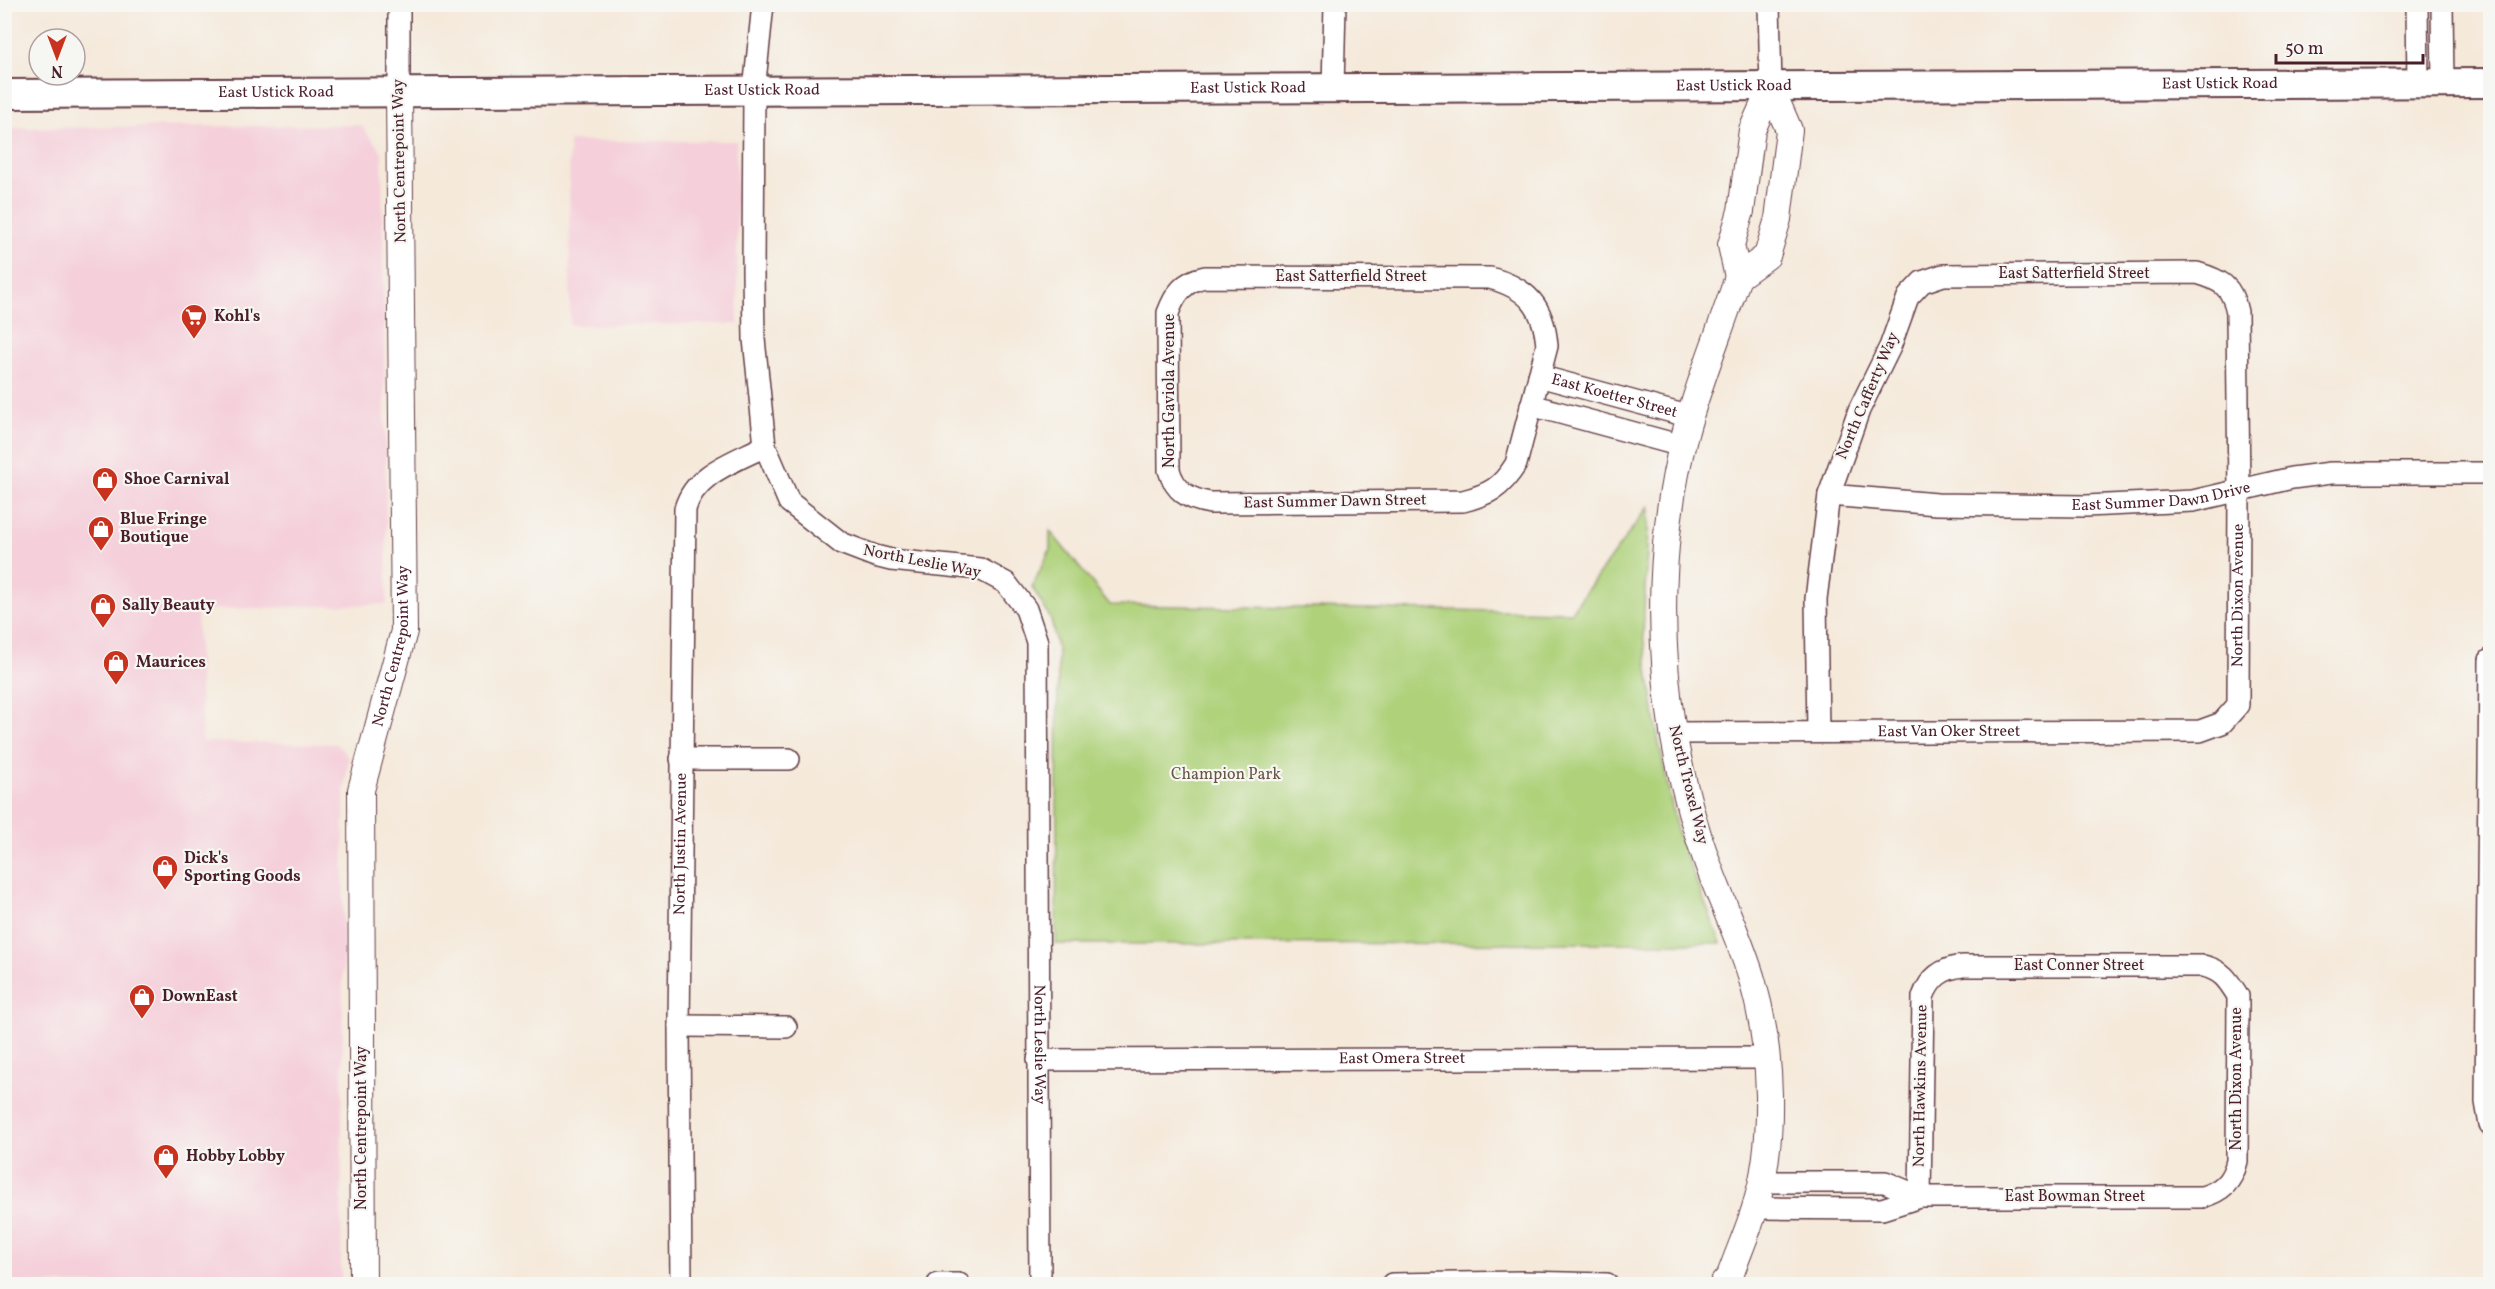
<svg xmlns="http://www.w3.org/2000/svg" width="2495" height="1289" font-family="Vollkorn,serif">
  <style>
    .built { fill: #f5cfda }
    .green { fill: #aed179; stroke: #7c7852; stroke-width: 1.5 }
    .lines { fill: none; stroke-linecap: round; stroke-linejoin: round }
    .minor-casing { stroke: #643d45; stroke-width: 24 }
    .tertiary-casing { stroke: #643d45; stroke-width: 28 }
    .secondary-casing { stroke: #643d45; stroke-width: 32 }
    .minor { stroke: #fff; stroke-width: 21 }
    .tertiary { stroke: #fff; stroke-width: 26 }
    .secondary { stroke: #fff; stroke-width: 28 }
    .labels { text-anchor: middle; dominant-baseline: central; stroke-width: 4.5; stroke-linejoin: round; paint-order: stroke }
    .street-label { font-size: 16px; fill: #4a1f2b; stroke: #f6f6f2 }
    .poi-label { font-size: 16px; font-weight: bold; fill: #4a1f2b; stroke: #f6f6f2; text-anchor: start }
    .park-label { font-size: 16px; fill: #685442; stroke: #f6f6f2 }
  </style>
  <rect width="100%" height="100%" fill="#f6f6f2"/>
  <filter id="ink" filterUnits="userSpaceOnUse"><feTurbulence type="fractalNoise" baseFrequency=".0167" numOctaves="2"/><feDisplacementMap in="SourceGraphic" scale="12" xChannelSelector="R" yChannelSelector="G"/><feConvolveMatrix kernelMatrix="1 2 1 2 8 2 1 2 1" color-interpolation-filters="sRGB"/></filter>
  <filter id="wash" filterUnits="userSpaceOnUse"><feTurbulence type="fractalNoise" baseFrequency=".008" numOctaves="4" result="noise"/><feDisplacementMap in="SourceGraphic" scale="24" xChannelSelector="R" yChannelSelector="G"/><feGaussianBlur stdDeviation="1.35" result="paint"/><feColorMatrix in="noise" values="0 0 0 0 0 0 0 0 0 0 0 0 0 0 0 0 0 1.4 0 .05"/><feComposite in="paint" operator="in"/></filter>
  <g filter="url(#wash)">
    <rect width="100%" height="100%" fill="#f5e9da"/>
    <path class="built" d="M361,125L382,152L387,604L197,610L202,742L337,744L349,758L344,791L341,1284H5V128Z
      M569,141H736L738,324L570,325Z"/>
    <path class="green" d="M1649,506L1643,635L1658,738L1678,836L1721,943L1056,944L1058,653L1051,619L1032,587L1050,550V531L1110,605L1571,612Z"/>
  </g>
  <g filter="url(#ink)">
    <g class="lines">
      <g class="minor-casing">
        <g id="minor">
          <path id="s1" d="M763,4L754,91L753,272L754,339L765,446L789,502L841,543L875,556L891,560L980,569L1006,583L1026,609L1037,642L1040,1284"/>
          <path d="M1769,4L1771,88"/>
          <path d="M2417,4L2418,83"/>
          <path d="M2442,4L2443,84"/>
          <path d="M1333,88L1335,4"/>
          <path d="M399,93V4"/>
          <path d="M1205,277L1490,278C1527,288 1544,306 1547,346L1516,464C1501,488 1490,494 1463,501L1210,503C1188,499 1175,491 1169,470L1168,313C1175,294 1184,281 1205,277Z"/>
          <path id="s2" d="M1539,376L1691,417"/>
          <path d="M1531,405L1682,446"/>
          <path id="s3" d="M1829,495L1937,504L2086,506L2193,501L2292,478L2331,473H2490"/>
          <path d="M2490,660L2486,1102L2490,1125"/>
          <path id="s4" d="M1673,733L2200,731L2222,723L2238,705L2239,492L2237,312C2232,286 2221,280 2197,273L1943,275L1922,282L1908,297L1890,347L1859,410L1829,495L1816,599L1818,732"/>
          <path d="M681,759H789"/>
          <path d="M1963,966H2203C2222,970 2228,980 2238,996L2237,1161C2232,1182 2222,1191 2202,1197H1920L1923,997C1930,977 1943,968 1963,966Z"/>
          <path d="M679,1026L786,1027"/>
          <path id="s5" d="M1038,1060L1767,1058"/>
          <path d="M1755,1208L1882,1209L1920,1197L1885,1182H1761"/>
          <path id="s6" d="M681,1284L679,1026L685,509C695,473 734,462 765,446"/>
          <path d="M938,1284H959"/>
          <path d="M1392,1284L1523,1282L1607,1284"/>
        </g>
      </g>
      <g class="tertiary-casing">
        <g id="tertiary">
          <path d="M1771,88L1789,130L1778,219L1767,256L1738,277L1731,245L1741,211L1752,130Z"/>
          <path id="s7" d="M363,1284L361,790L404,631L399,93"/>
          <path d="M1723,1284L1730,1276C1738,1253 1748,1231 1755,1208C1776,1141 1772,1050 1753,983C1742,943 1723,906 1709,867C1693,824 1681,777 1673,732C1657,634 1660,530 1685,434C1699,381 1721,329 1738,277"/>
        </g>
      </g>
      <g class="secondary-casing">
        <g id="secondary">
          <path id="s8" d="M4,94L2490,83"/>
        </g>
      </g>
      <use href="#minor" class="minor"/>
      <use href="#tertiary" class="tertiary"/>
      <use href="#secondary" class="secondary"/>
    </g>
  </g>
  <defs>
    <g id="supermarket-pin" transform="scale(1.35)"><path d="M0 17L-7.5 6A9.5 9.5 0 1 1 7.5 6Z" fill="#c8321e" stroke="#f6f6f2"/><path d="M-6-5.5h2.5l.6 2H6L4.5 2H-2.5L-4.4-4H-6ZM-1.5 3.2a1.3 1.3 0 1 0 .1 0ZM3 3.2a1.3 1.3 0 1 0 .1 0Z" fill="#fff"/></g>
    <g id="shop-pin" transform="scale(1.35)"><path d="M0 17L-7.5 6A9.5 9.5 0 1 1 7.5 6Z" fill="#c8321e" stroke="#f6f6f2"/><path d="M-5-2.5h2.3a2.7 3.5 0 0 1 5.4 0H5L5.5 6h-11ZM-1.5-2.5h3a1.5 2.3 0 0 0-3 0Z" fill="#fff"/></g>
  </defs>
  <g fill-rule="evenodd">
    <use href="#supermarket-pin" x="194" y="317"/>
    <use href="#shop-pin" x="105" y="480"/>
    <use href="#shop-pin" x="101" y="529"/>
    <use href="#shop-pin" x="103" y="606"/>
    <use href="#shop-pin" x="116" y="663"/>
    <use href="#shop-pin" x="165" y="868"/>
    <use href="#shop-pin" x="142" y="997"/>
    <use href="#shop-pin" x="166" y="1157"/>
  </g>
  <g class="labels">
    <g class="street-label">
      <text stroke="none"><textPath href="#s8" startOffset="2216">East Ustick Road</textPath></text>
      <text stroke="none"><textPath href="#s8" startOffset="1730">East Ustick Road</textPath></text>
      <text stroke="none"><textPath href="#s8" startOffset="1244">East Ustick Road</textPath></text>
      <text stroke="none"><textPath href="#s8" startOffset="758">East Ustick Road</textPath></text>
      <text stroke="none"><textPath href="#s8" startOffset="272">East Ustick Road</textPath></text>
      <text transform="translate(400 161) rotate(-91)">North Centrepoint Way</text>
      <text x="2074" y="274">East Satterfield Street</text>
      <text x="1351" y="277">East Satterfield Street</text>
      <text transform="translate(1170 391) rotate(-90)">North Gaviola Avenue</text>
      <text stroke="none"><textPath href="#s2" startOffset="78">East Koetter Street</textPath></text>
      <text transform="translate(1868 396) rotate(-67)">North Cafferty Way</text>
      <text stroke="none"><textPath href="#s3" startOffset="333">East Summer Dawn Drive</textPath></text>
      <text transform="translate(1335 502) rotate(-1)">East Summer Dawn Street</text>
      <text transform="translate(922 562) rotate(11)">North Leslie Way</text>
      <text stroke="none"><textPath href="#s4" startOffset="684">North Dixon Avenue</textPath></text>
      <text stroke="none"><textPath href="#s7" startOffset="642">North Centrepoint Way</textPath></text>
      <text stroke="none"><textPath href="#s4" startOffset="276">East Van Oker Street</textPath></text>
      <text transform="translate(1688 785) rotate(76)">North Troxel Way</text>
      <text stroke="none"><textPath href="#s6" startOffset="440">North Justin Avenue</textPath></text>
      <text x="2079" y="966">East Conner Street</text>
      <text stroke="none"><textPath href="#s1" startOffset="1212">North Leslie Way</textPath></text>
      <text stroke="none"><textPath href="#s5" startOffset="364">East Omera Street</textPath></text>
      <text transform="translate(2237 1079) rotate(-90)">North Dixon Avenue</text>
      <text transform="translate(1921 1086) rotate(-89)">North Hawkins Avenue</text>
      <text transform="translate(362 1128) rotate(-90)">North Centrepoint Way</text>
      <text x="2075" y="1197">East Bowman Street</text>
    </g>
    <g class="poi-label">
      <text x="214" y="317">Kohl's</text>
      <text x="124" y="480">Shoe Carnival</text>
      <text x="120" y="520">Blue Fringe<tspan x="120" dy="18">Boutique</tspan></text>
      <text x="122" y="606">Sally Beauty</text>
      <text x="136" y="663">Maurices</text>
      <text x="184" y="859">Dick's<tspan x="184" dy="18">Sporting Goods</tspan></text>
      <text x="162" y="997">DownEast</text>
      <text x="186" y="1157">Hobby Lobby</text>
    </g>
    <g class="park-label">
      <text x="1226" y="775">Champion Park</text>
    </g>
  </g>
  <rect width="2495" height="1289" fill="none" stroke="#f6f6f2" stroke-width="24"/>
  <g transform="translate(57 57) rotate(180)"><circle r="28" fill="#f6f6f2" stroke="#b1a0a2" stroke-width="1.5"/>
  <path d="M0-4.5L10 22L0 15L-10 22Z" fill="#c8321e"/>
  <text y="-9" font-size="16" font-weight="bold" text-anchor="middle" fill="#4a1f2b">N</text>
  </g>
  <path d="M2276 54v9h147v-9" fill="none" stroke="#4a1f2b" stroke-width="3"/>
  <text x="2285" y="54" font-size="18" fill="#4a1f2b" stroke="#f6f6f2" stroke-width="4.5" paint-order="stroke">50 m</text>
</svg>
